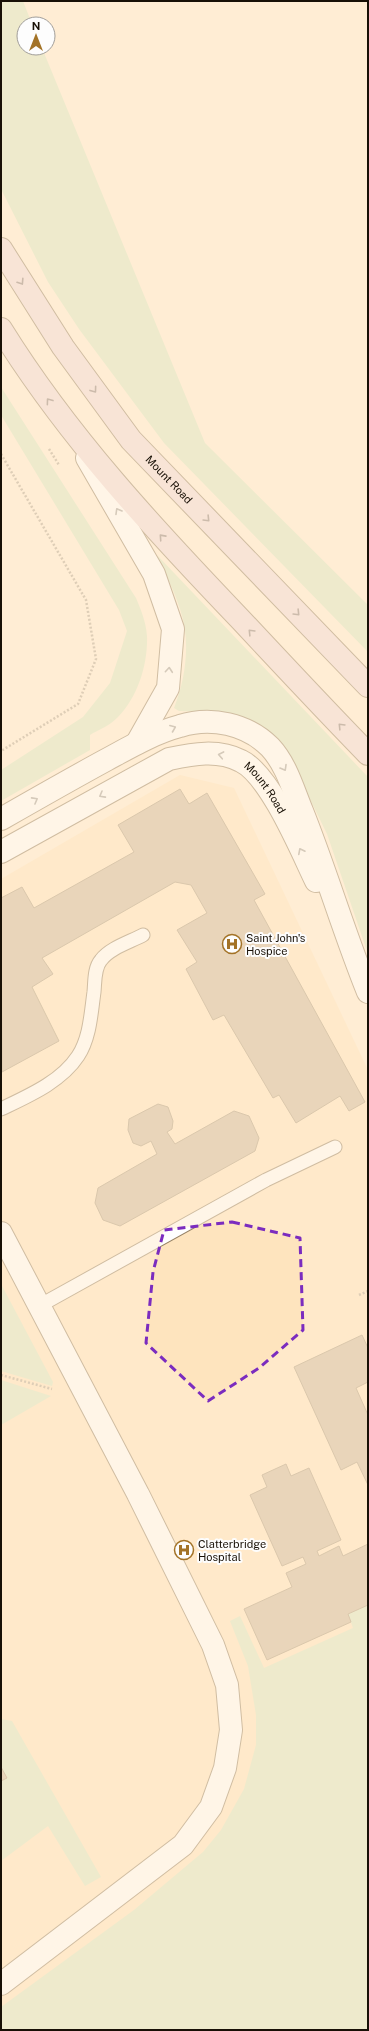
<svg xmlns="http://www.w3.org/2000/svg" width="369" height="2031" font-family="'Public Sans',sans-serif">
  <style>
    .built { fill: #fee4be }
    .green { fill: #d9e7c4 }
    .building { fill: #ceb99b; stroke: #ae9a7d }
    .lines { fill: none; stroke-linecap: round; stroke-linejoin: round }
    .lane-casing { stroke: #978366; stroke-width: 15 }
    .street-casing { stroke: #978366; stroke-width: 24 }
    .secondary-casing { stroke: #978366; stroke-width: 24 }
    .path { stroke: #b7a894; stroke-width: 2.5; stroke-dasharray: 2 2; stroke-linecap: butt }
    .lane { stroke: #fff; stroke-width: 13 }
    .street { stroke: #fff; stroke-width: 22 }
    .secondary { stroke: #f0dada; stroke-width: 22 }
    .oneway { stroke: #8f7f7b }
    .oneway2 { stroke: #a39f9b }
    .marked { fill: none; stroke: #7b2cbf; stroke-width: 3; stroke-dasharray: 8 5; stroke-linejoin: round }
    .labels { text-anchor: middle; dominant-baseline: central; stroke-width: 4; stroke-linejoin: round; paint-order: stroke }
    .street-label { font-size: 11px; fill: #181006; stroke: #fdfdfd }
    .poi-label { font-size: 11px; fill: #181006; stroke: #fdfdfd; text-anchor: start }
  </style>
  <rect width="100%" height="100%" fill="#ffedd4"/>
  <path class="built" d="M180,775L234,788L368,1070V2030H1V879Z"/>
  <path class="green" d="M1,1H23L32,24H24V48H42L205,443L368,605V652L164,443L79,329L48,282L1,189Z
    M1,387L136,598C141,610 146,622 147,636C148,664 138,697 118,717C111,725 98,730 90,735V750L1,801V770L83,717L110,683L127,631L119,610L1,415Z
    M157,555L368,777V954L327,834L286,750L204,712L179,711L174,708C186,678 191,640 180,609C174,590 165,573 157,555Z
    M1,1284L53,1382L52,1386L1,1371Z
    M1,1380L51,1396L1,1425Z
    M368,1605V2030H1V2007L134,1910L203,1852L221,1830L244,1789L256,1745V1715L248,1666L230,1621L240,1616L264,1668L353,1628L348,1614Z
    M1,1719L12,1721L101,1877L85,1886L48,1826L1,1861V1781L7,1778L1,1767Z"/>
  <path class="building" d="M180,789L189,804L207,793L265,894L254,900L365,1102L349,1111L340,1096L296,1123L279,1095L273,1098L224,1015L213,1020L186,969L197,962L177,930L207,913L191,885L175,882L42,958L53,974L32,987L59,1041L2,1072L1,898L22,887L34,908L134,852L118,825Z
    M158,1104L168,1107L173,1121L172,1129L167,1132L175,1144L234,1111L249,1116L259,1138L255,1151L120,1226L103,1220L95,1203L98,1188L157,1154L151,1141L141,1146L133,1143L128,1130L129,1119Z
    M362,1335L368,1348V1382L356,1388L368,1415V1485L357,1462L341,1470L294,1367Z
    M286,1464L291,1476L309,1468L341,1540L317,1551L319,1556L339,1546L343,1556L368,1544V1605L348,1614L351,1622L267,1660L244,1609L292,1587L286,1573L306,1564L303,1557L282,1566L250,1495L267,1487L262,1475Z
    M1,1767L7,1778L1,1781Z"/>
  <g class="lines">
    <g class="lane-casing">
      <path id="lane" d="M1,1109C28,1096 61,1082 78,1056C90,1038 91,1013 94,992C95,982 94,968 101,960C110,948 130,942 143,935
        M39,1306L266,1180L335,1147"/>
    </g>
    <g class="street-casing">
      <g id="street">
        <path d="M87,458L154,574L173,629L168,688L137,743"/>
        <path d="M1,819C36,799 71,779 106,760C130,747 154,733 180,726C211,716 247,724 270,747C286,764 293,789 302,811C326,871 344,933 368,992"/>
        <path id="s1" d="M1,852L169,759C193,754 218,749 241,761C270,775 301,850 316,881"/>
        <path d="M1,1233L138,1494L213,1645L227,1685L231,1730L225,1768L211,1807L183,1845L1,1984"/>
      </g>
    </g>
    <g class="secondary-casing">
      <g id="secondary">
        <path id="s2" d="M1,249L63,347L131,440L368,686"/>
        <path d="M1,329C68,437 154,529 241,620C283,665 325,710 368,754"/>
      </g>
    </g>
    <path class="path" d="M49,449L59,465
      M1,454L86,600L96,659L78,704L1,751
      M359,1295L368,1291
      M1,1375L52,1389"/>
    <use href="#lane" class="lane"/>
    <use href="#street" class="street"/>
    <use href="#secondary" class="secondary"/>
  </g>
  <defs><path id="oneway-chevron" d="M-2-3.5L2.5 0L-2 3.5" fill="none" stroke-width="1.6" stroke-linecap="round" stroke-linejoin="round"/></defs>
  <g class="oneway">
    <use href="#oneway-chevron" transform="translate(21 282) rotate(57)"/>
    <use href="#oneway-chevron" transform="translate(94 390) rotate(54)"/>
    <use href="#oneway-chevron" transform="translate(49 401) rotate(-126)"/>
    <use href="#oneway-chevron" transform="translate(207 519) rotate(46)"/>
    <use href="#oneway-chevron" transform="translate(162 537) rotate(-132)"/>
    <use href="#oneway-chevron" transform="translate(297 613) rotate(46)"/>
    <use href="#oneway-chevron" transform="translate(251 632) rotate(-134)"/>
    <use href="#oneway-chevron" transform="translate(341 726) rotate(-134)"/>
  </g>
  <g class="oneway2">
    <use href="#oneway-chevron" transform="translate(118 511) rotate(-120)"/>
    <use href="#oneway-chevron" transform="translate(169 670) rotate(-85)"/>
    <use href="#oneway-chevron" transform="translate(173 728) rotate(-22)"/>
    <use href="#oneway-chevron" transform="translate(221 755) rotate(-169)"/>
    <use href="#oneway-chevron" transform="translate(284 768) rotate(60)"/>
    <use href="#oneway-chevron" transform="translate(102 795) rotate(151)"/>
    <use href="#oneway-chevron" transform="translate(35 800) rotate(-29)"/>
    <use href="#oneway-chevron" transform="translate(301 851) rotate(-117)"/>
  </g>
  <path d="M0 0H369V2031H0ZM232,1222L300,1238L303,1330L259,1368L208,1401L146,1343L153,1272L164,1230Z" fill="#ffedd4" fill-opacity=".55" fill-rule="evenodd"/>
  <path class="marked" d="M232,1222L300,1238L303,1330L259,1368L208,1401L146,1343L153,1272L164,1230Z"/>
  <defs>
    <g id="hospital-ring" transform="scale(1)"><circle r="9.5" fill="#fdfdfd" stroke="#a37327" stroke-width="1.5"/><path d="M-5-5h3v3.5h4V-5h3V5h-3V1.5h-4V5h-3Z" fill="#a37327"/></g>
  </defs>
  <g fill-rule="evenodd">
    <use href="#hospital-ring" x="232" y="944"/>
    <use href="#hospital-ring" x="184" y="1550"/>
  </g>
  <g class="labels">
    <g class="street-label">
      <text stroke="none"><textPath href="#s2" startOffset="286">Mount Road</textPath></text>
      <text stroke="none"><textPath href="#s1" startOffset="302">Mount Road</textPath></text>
    </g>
    <g class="poi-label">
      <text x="246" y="938">Saint John's<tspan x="246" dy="13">Hospice</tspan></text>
      <text x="198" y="1544">Clatterbridge<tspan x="198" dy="13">Hospital</tspan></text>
    </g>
  </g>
  <rect width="369" height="2031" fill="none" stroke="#181006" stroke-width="4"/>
  <g transform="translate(36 36)"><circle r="19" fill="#fdfdfd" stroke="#a19e9a"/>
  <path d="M0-3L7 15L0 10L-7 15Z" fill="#a37327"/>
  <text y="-6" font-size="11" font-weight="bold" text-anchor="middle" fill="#181006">N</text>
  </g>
</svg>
